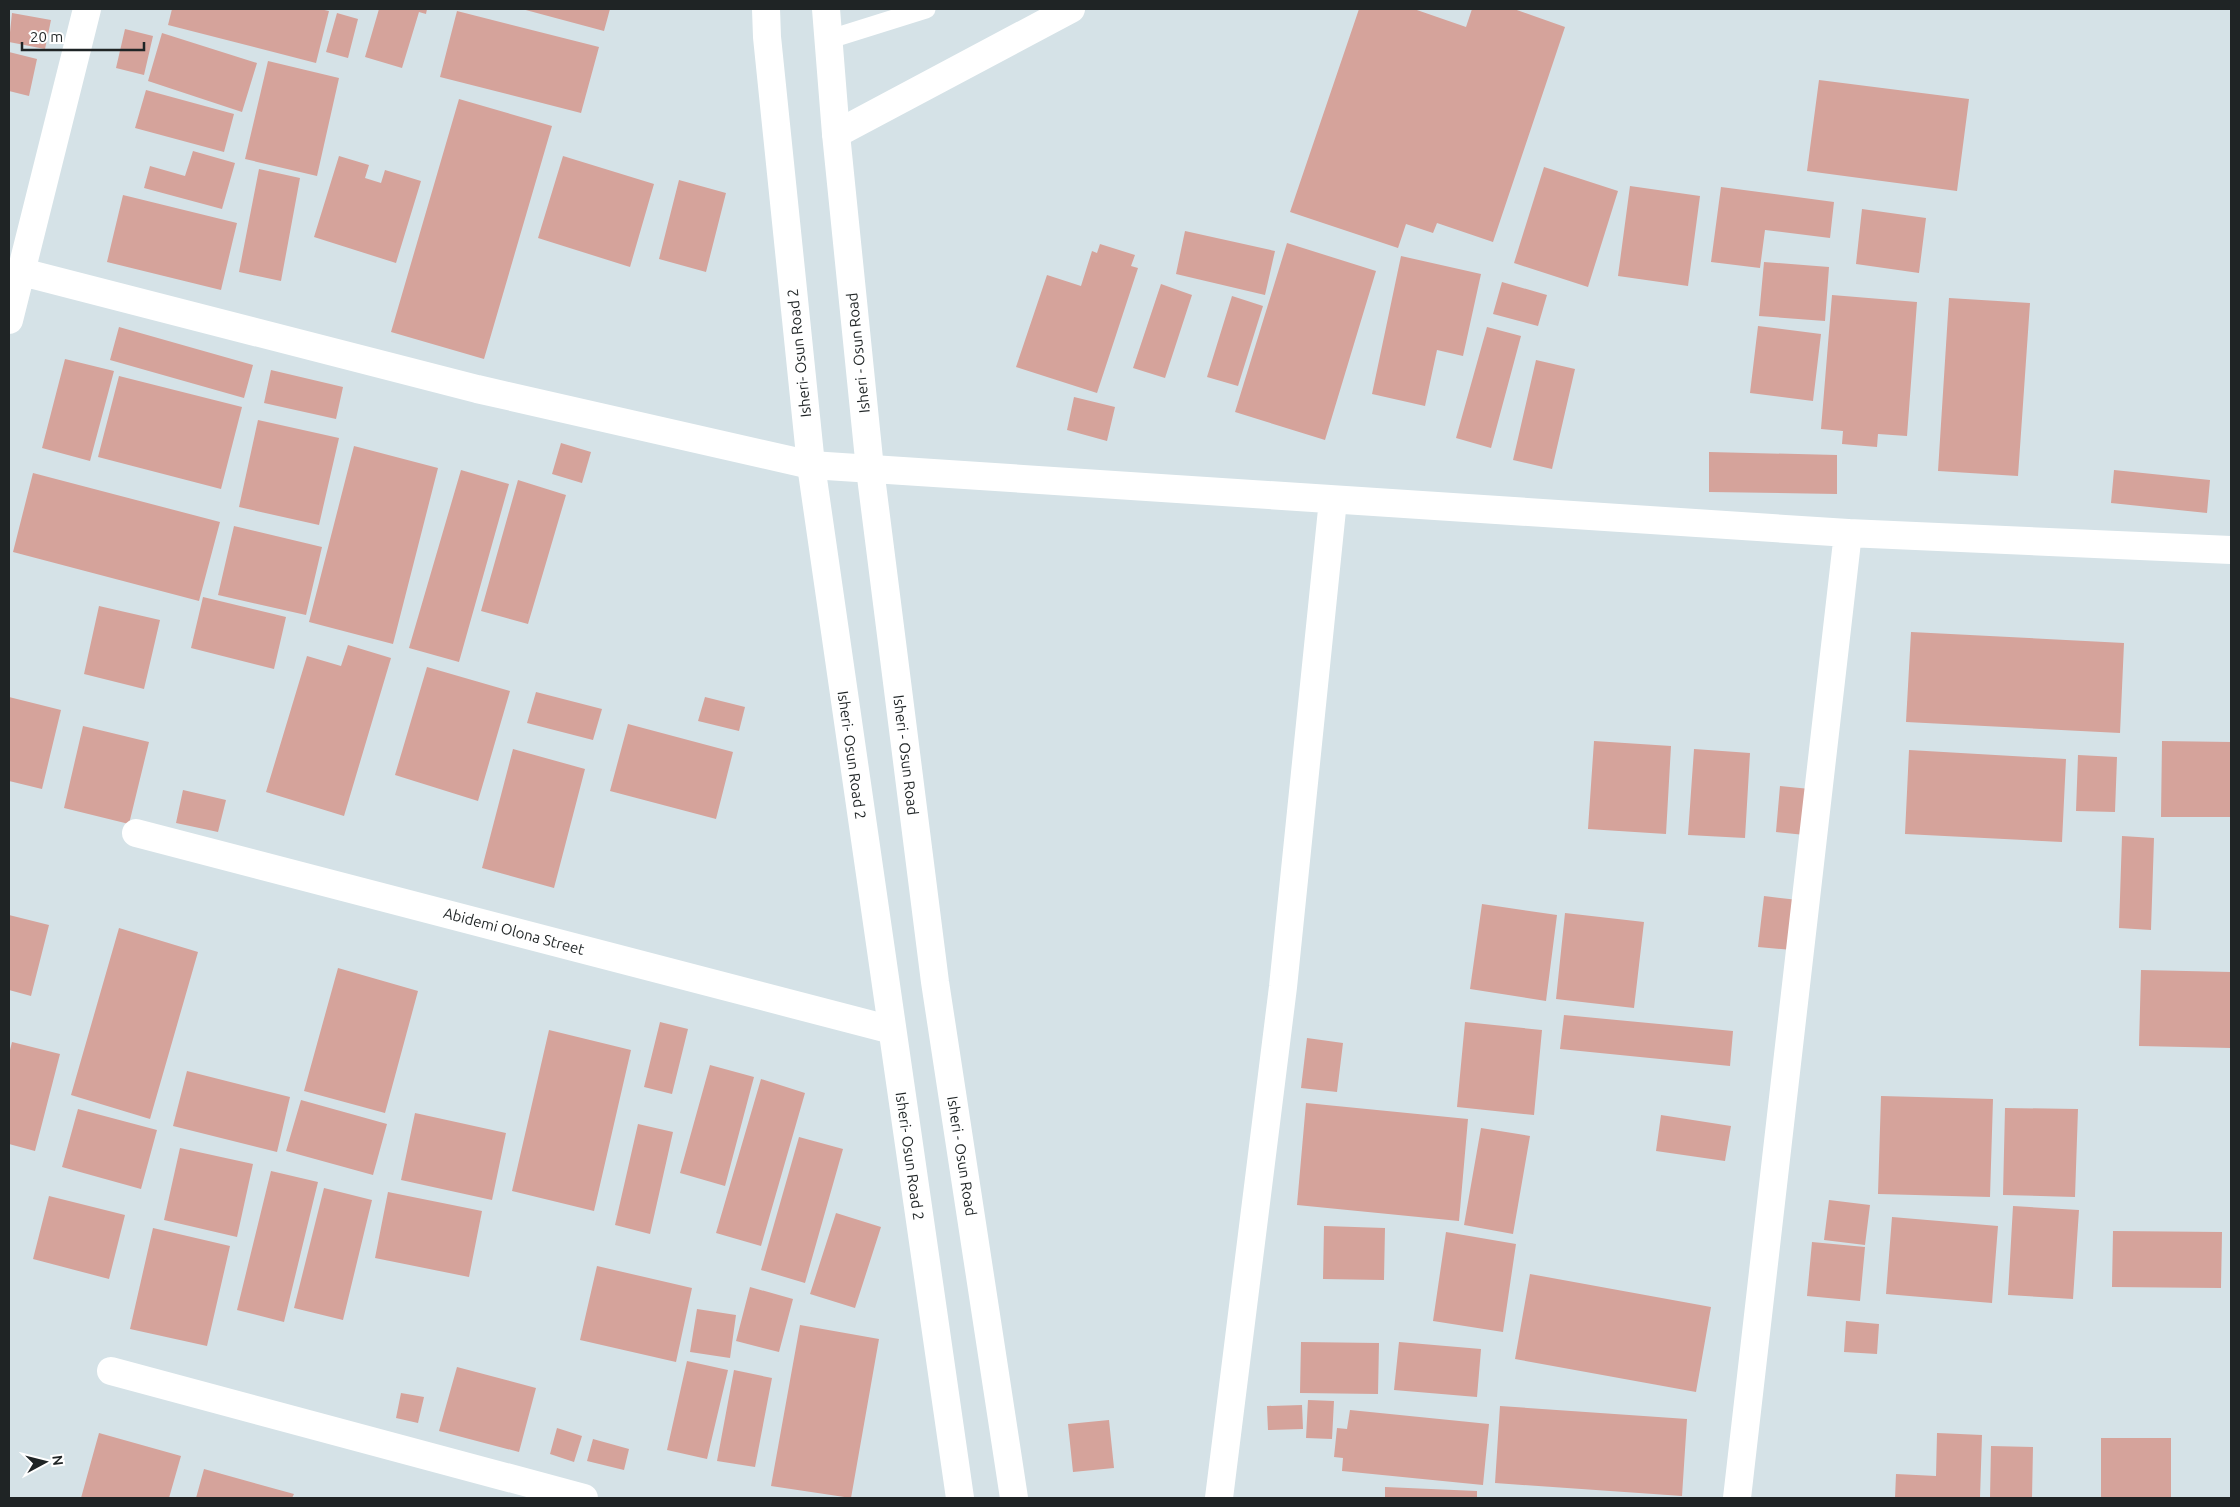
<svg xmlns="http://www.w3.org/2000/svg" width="2240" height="1507" font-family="Ubuntu,sans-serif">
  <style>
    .building { fill: #d5a39b }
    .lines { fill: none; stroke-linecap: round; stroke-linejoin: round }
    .lane { stroke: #fff; stroke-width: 19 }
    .street { stroke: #fff; stroke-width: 28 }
    .secondary { stroke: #fff; stroke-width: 28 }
    .labels { text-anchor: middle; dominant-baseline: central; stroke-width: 5; stroke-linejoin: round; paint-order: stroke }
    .street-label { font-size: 15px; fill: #1f2425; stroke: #fff }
  </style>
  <rect width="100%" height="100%" fill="#d5e2e7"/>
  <path class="building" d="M172,9H320L329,11L316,63L168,25Z
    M379,9H427L426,14L419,12L402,68L365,57Z
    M522,9H610L604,31Z
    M1359,9H1414L1466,27L1472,9H1514L1565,27L1493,242L1437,223L1433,233L1406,224L1398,248L1290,212Z
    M457,11L599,47L581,113L440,77Z
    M12,13L51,20L45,49L9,42Z
    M337,13L358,19L348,58L326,52Z
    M125,29L153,36L144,75L116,68Z
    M162,33L257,63L242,112L148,81Z
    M9,52L37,59L29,96L9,91Z
    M268,61L339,78L317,176L245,159Z
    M1819,80L1969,99L1957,191L1807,171Z
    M146,90L234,114L224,152L135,128Z
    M459,99L552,126L484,359L391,332Z
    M193,151L235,163L222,209L144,188L150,166L185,176Z
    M339,156L369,165L365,178L381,183L385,170L421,181L396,263L314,237Z
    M563,156L654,184L630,267L538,238Z
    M1544,167L1618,191L1588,287L1514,263Z
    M259,169L300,178L281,281L239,272Z
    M679,180L726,193L706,272L659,259Z
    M1630,186L1700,196L1688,286L1618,276Z
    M1721,187L1834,202L1830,238L1765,230L1760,268L1711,262Z
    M123,195L237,223L221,290L107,262Z
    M1862,209L1926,218L1919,273L1856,264Z
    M1185,231L1275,251L1265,295L1176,274Z
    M1287,243L1376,271L1325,440L1235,412Z
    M1100,244L1135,255L1131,266L1138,268L1097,393L1016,367L1047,275L1081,286L1092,251L1097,253Z
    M1401,256L1481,274L1463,356L1437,350L1425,406L1372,394Z
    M1764,262L1829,267L1825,321L1759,316Z
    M1502,282L1547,295L1538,326L1493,314Z
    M1161,284L1192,295L1165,378L1133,368Z
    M1832,295L1917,302L1907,436L1878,434L1877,447L1842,444L1843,431L1821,429Z
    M1232,296L1263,306L1238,386L1207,377Z
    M1949,298L2030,303L2018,476L1938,471Z
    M1758,326L1821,334L1813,401L1750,393Z
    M119,327L253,365L244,398L110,360Z
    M1487,327L1521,336L1491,448L1456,438Z
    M65,359L114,371L90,461L42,448Z
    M1536,360L1575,369L1552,469L1513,460Z
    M271,370L343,387L336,419L264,403Z
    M119,376L242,407L221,489L98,457Z
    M1074,397L1115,407L1107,441L1067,430Z
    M258,420L339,438L319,525L239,507Z
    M561,443L591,452L582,483L552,474Z
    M354,446L438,468L393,644L309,622Z
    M1709,452L1837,455V494L1709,492Z
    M461,470L509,484L459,662L409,648Z
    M2114,470L2210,480L2207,513L2111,503Z
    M33,473L220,522L199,601L13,552Z
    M518,480L566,495L528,624L481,611Z
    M234,526L322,547L306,615L218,595Z
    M203,597L286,617L274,669L191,648Z
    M99,606L160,620L144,689L84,674Z
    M1911,632L2124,643L2120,733L1906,722Z
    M348,645L391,658L344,816L266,792L307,656L341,666Z
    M427,667L510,691L478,801L395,775Z
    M536,692L602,709L593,740L527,723Z
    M9,697L61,710L42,789L9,781Z
    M705,697L745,707L739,731L698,721Z
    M628,724L733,752L716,819L610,791Z
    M83,726L149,742L129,824L64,808Z
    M1594,741L1671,746L1666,834L1588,829Z
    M2162,741L2231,742V817H2161Z
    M513,749L585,769L554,888L482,868Z
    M1694,749L1750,753L1745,838L1688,835Z
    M1909,750L2066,759L2062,842L1905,834Z
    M2078,755L2117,757L2115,812L2076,811Z
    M1780,786L1810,789L1805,835L1776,832Z
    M183,790L226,800L218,832L176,823Z
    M2122,836L2154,838L2151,930L2119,928Z
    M1764,896L1798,900L1793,950L1758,947Z
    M1482,904L1557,915L1546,1001L1470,989Z
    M1565,913L1644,922L1634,1008L1556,999Z
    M9,915L49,925L31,996L9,990Z
    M119,928L198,952L150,1119L71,1095Z
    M338,968L418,991L385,1113L304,1091Z
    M2141,970L2231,972V1048L2139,1046Z
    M1564,1015L1733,1031L1730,1066L1560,1049Z
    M660,1022L688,1029L672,1094L644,1087Z
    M1465,1022L1542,1030L1534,1115L1457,1107Z
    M549,1030L631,1050L594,1211L512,1191Z
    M1307,1038L1343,1043L1337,1092L1301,1088Z
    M12,1042L60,1054L35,1151L9,1144V1054Z
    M710,1065L754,1077L725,1186L680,1173Z
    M187,1071L290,1097L277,1152L173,1126Z
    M761,1079L805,1093L761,1246L716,1233Z
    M1881,1096L1993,1099L1990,1197L1878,1194Z
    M301,1100L387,1124L373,1175L286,1151Z
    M1306,1103L1468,1119L1459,1221L1297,1205Z
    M2005,1108L2078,1109L2075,1197L2003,1195Z
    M78,1109L157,1130L141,1189L62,1167Z
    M415,1113L506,1133L492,1200L401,1180Z
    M1661,1115L1731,1126L1725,1161L1656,1151Z
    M638,1124L673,1132L650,1234L615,1225Z
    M1481,1128L1530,1136L1513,1234L1464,1225Z
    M799,1137L843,1149L805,1283L761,1270Z
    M180,1148L253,1164L237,1237L164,1220Z
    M271,1171L318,1182L284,1322L237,1310Z
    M324,1188L372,1200L343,1320L294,1308Z
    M388,1192L482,1211L469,1277L375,1258Z
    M49,1196L125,1215L109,1279L33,1259Z
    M1829,1200L1870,1205L1865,1245L1824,1240Z
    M2013,1206L2079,1210L2073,1299L2008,1295Z
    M836,1213L881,1227L855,1308L810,1294Z
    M1892,1217L1998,1226L1992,1303L1886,1294Z
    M1324,1226L1385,1228L1384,1280L1323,1279Z
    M153,1228L230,1246L207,1346L130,1329Z
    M2113,1231L2222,1232L2221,1288L2112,1287Z
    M1446,1232L1516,1244L1503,1332L1433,1321Z
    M1812,1242L1865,1247L1860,1301L1807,1296Z
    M597,1266L692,1288L676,1362L580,1340Z
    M1530,1274L1711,1307L1696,1392L1515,1359Z
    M750,1287L793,1299L779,1352L736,1341Z
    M697,1309L736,1315L730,1358L690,1352Z
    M1846,1321L1879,1324L1877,1354L1844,1352Z
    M800,1325L879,1339L851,1498L771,1486Z
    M1301,1342L1379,1343L1378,1394L1300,1393Z
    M1399,1342L1481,1349L1477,1397L1394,1390Z
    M687,1361L728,1370L707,1459L667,1450Z
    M457,1367L536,1388L519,1452L439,1431Z
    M734,1370L772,1378L755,1467L717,1461Z
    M401,1393L424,1397L418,1423L396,1418Z
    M1308,1400L1334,1401L1332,1439L1306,1438Z
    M1302,1405L1303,1429L1268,1430L1267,1406Z
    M1500,1406L1687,1419L1682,1496L1495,1483Z
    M1350,1410L1489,1424L1483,1485L1342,1471L1343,1458L1334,1457L1337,1428L1347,1429Z
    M1109,1420L1114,1468L1073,1472L1068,1424Z
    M557,1428L582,1436L574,1462L550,1454Z
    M99,1433L181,1456L169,1498H81Z
    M1937,1433L1982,1435L1980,1498H1895L1896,1474L1936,1476Z
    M2101,1438H2171V1498H2101Z
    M593,1439L629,1449L624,1470L587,1461Z
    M1991,1446L2033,1447L2032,1498H1990Z
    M204,1469L294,1494L292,1498H196Z
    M1385,1487L1477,1491V1498H1385Z"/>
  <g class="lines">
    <path class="lane" d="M827,40L926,9"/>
    <path class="street" d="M836,134L1071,9
      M22,272L477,389L811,465L1848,533L2231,550
      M9,320L87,9
      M136,833L892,1030
      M111,1371L584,1498
      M1219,1498L1283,987L1333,500
      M1737,1498L1848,533"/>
    <path class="secondary" d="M766,9L767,37L811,465L960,1498
      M826,9L836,134L870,469L935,982L1014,1498"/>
  </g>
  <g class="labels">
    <g class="street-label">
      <text transform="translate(799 353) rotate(-96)">Isheri- Osun Road 2</text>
      <text transform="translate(858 353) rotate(-96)">Isheri - Osun Road</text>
      <text transform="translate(852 755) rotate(82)">Isheri- Osun Road 2</text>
      <text transform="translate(906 755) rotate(83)">Isheri - Osun Road</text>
      <text transform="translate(514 931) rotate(15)">Abidemi Olona Street</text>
      <text transform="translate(910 1156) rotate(82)">Isheri- Osun Road 2</text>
      <text transform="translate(962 1156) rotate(81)">Isheri - Osun Road</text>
    </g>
  </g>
  <rect width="2240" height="1507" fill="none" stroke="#1f2425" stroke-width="20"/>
  <g transform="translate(45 1462) rotate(83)" stroke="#ffffff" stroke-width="4" paint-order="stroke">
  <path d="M0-4L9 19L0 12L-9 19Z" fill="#1f2425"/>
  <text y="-8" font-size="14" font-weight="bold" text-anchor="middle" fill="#1f2425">N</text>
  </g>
  <path d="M22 42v8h122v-8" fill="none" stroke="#1f2425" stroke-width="2.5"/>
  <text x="30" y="42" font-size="15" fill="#1f2425" stroke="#ffffff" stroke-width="4" paint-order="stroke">20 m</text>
</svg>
